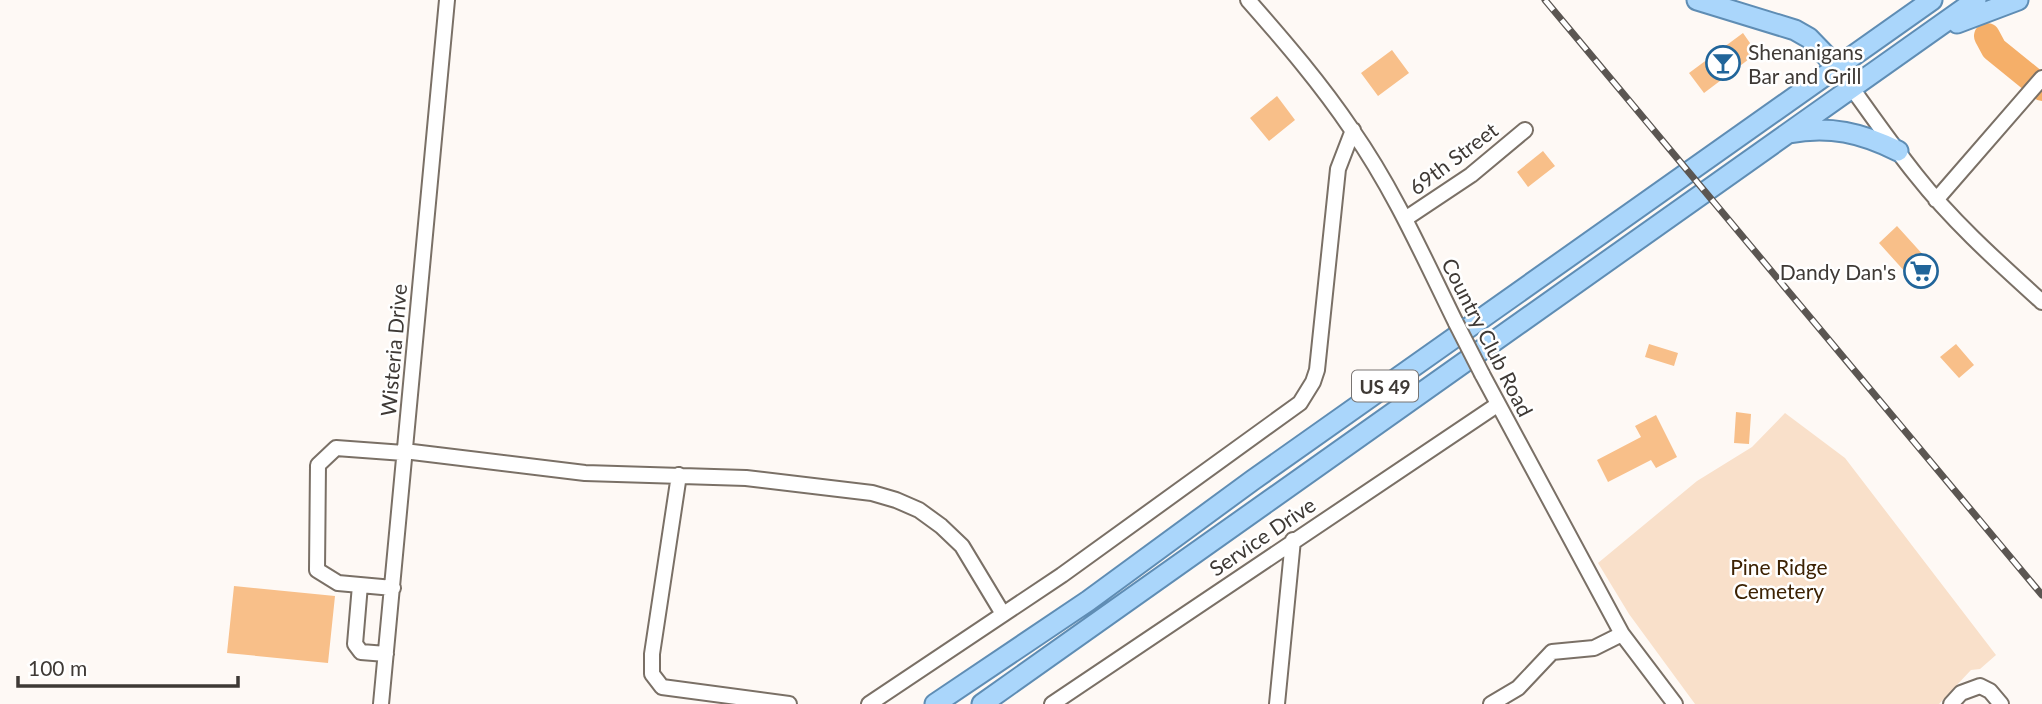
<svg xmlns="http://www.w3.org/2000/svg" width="2042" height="704" font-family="Lato,sans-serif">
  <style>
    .green { fill: #f9e0ca }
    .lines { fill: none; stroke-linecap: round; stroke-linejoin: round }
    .river { stroke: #f5af69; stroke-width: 26 }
    .building { fill: #f8bf89 }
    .minor-casing { stroke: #7a7066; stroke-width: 18 }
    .major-casing { stroke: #5f8db4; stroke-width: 23 }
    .minor { stroke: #fff; stroke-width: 14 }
    .major { stroke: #aad6fb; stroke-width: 19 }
    .rail-casing { stroke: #5b5652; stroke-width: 7 }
    .rail { stroke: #fff; stroke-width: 4.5; stroke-dasharray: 13; stroke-linecap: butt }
    .minor-bridge-casing { stroke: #7a7066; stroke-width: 18; stroke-linecap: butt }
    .minor-bridge { stroke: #fff; stroke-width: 14 }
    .labels { text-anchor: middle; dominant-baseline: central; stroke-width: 5; stroke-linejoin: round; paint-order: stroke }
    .shield { fill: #fff; stroke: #787472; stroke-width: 2 }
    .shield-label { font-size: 19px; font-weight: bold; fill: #3e3935 }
    .poi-label { font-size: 21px; fill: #3e3935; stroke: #fff; text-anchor: start }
    .street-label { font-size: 21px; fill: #3e3935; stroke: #fff }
    .park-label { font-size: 21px; fill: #3d2203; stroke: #fff }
  </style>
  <rect width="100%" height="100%" fill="#fef9f5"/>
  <path class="green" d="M1785,413L1845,458L1996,655L1980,669L1971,670L1939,704H1695L1629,614L1598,563L1697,481L1752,447Z"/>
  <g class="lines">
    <path class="river" d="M1987,36L1994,49L2042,88"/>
  </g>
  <path class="building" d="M1743,33L1757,53L1704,93L1689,73Z
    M1392,50L1409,73L1378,96L1361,73Z
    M1277,96L1295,120L1269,141L1250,118Z
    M1543,151L1555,166L1528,187L1517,172Z
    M1897,226L1935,268L1916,284L1879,243Z
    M1649,344L1678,353L1674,366L1645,357Z
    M1956,344L1974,365L1959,378L1940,357Z
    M1736,412L1751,414L1749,444L1734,443Z
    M1656,415L1677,457L1656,468L1651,460L1608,482L1597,460L1641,437L1635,426Z
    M234,586L335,596L328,663L227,653Z"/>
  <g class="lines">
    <g class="minor-casing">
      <path id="minor" d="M1248,0C1285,42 1321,84 1352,130C1394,190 1424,258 1456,323
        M1836,66C1863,103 1888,140 1916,175C1953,222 1998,262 2042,302
        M1936,200L2042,78
        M1405,219L1471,175L1525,130
        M1482,374L1622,634L1675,704
        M404,451L585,473L746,478L872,493L896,500L919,510L941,526L962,546L1003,614
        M679,475L652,654V674L662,687L789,704
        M360,585L355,644L361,652L386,654
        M393,588L338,583L317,570L318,465L336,448L404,453
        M381,704L447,0
        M869,704L1062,575L1300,403L1313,382L1317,370L1338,169L1353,130
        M1052,704L1497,405
        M1277,704L1293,540
        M1491,704L1518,688L1552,652L1594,648L1622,634
        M1951,704L1961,693L1980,686L1990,691L2001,704"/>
    </g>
    <g class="major-casing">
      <path id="major" d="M1697,0L1795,30L1809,38L1836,66
        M1957,23L2018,0
        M1789,133C1829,125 1862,133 1898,151
        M935,704L1088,601L1253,480L1932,0
        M982,704L1976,0"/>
    </g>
    <use href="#minor" class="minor"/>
    <use href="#major" class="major"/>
    <g class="rail-casing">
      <path id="rail" d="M1545,0L2042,595"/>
    </g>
    <use href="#rail" class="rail"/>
    <g class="minor-bridge-casing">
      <path id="minor-bridge" d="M1456,323L1482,374"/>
    </g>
    <use href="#minor-bridge" class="minor-bridge"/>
  </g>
  <defs>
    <g id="bar-ring" transform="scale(1.75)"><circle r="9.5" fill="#fff" stroke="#21659a" stroke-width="1.5"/><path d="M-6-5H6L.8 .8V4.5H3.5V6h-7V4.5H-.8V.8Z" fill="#21659a"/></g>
    <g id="supermarket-ring" transform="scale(1.75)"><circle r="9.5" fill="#fff" stroke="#21659a" stroke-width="1.5"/><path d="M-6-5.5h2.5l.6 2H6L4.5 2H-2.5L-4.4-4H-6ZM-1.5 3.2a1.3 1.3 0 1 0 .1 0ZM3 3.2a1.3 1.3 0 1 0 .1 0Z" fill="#21659a"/></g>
  </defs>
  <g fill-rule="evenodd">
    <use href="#bar-ring" x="1723" y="63"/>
    <use href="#supermarket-ring" x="1921" y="271"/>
  </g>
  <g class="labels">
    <rect class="shield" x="1352" y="370.5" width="66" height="31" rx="5"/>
    <g class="shield-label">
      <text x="1385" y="386">US 49</text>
    </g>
    <g class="poi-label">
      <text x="1748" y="51">Shenanigans<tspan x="1748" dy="24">Bar and Grill</tspan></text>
      <text x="1896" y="271" text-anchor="end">Dandy Dan's</text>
    </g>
    <g class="street-label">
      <text transform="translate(1453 158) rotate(-37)">69th Street</text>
      <text transform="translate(1488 337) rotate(63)">Country Club Road</text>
      <text transform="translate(393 350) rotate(-85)">Wisteria Drive</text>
      <text transform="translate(1262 536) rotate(-34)">Service Drive</text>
    </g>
    <g class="park-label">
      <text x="1779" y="566">Pine Ridge<tspan x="1779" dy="24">Cemetery</tspan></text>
    </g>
  </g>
  <path d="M18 676v10h220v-10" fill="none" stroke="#3e3935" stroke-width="3.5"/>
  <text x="28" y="676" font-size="21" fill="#3e3935" stroke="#ffffff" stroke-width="5" paint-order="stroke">100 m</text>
</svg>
